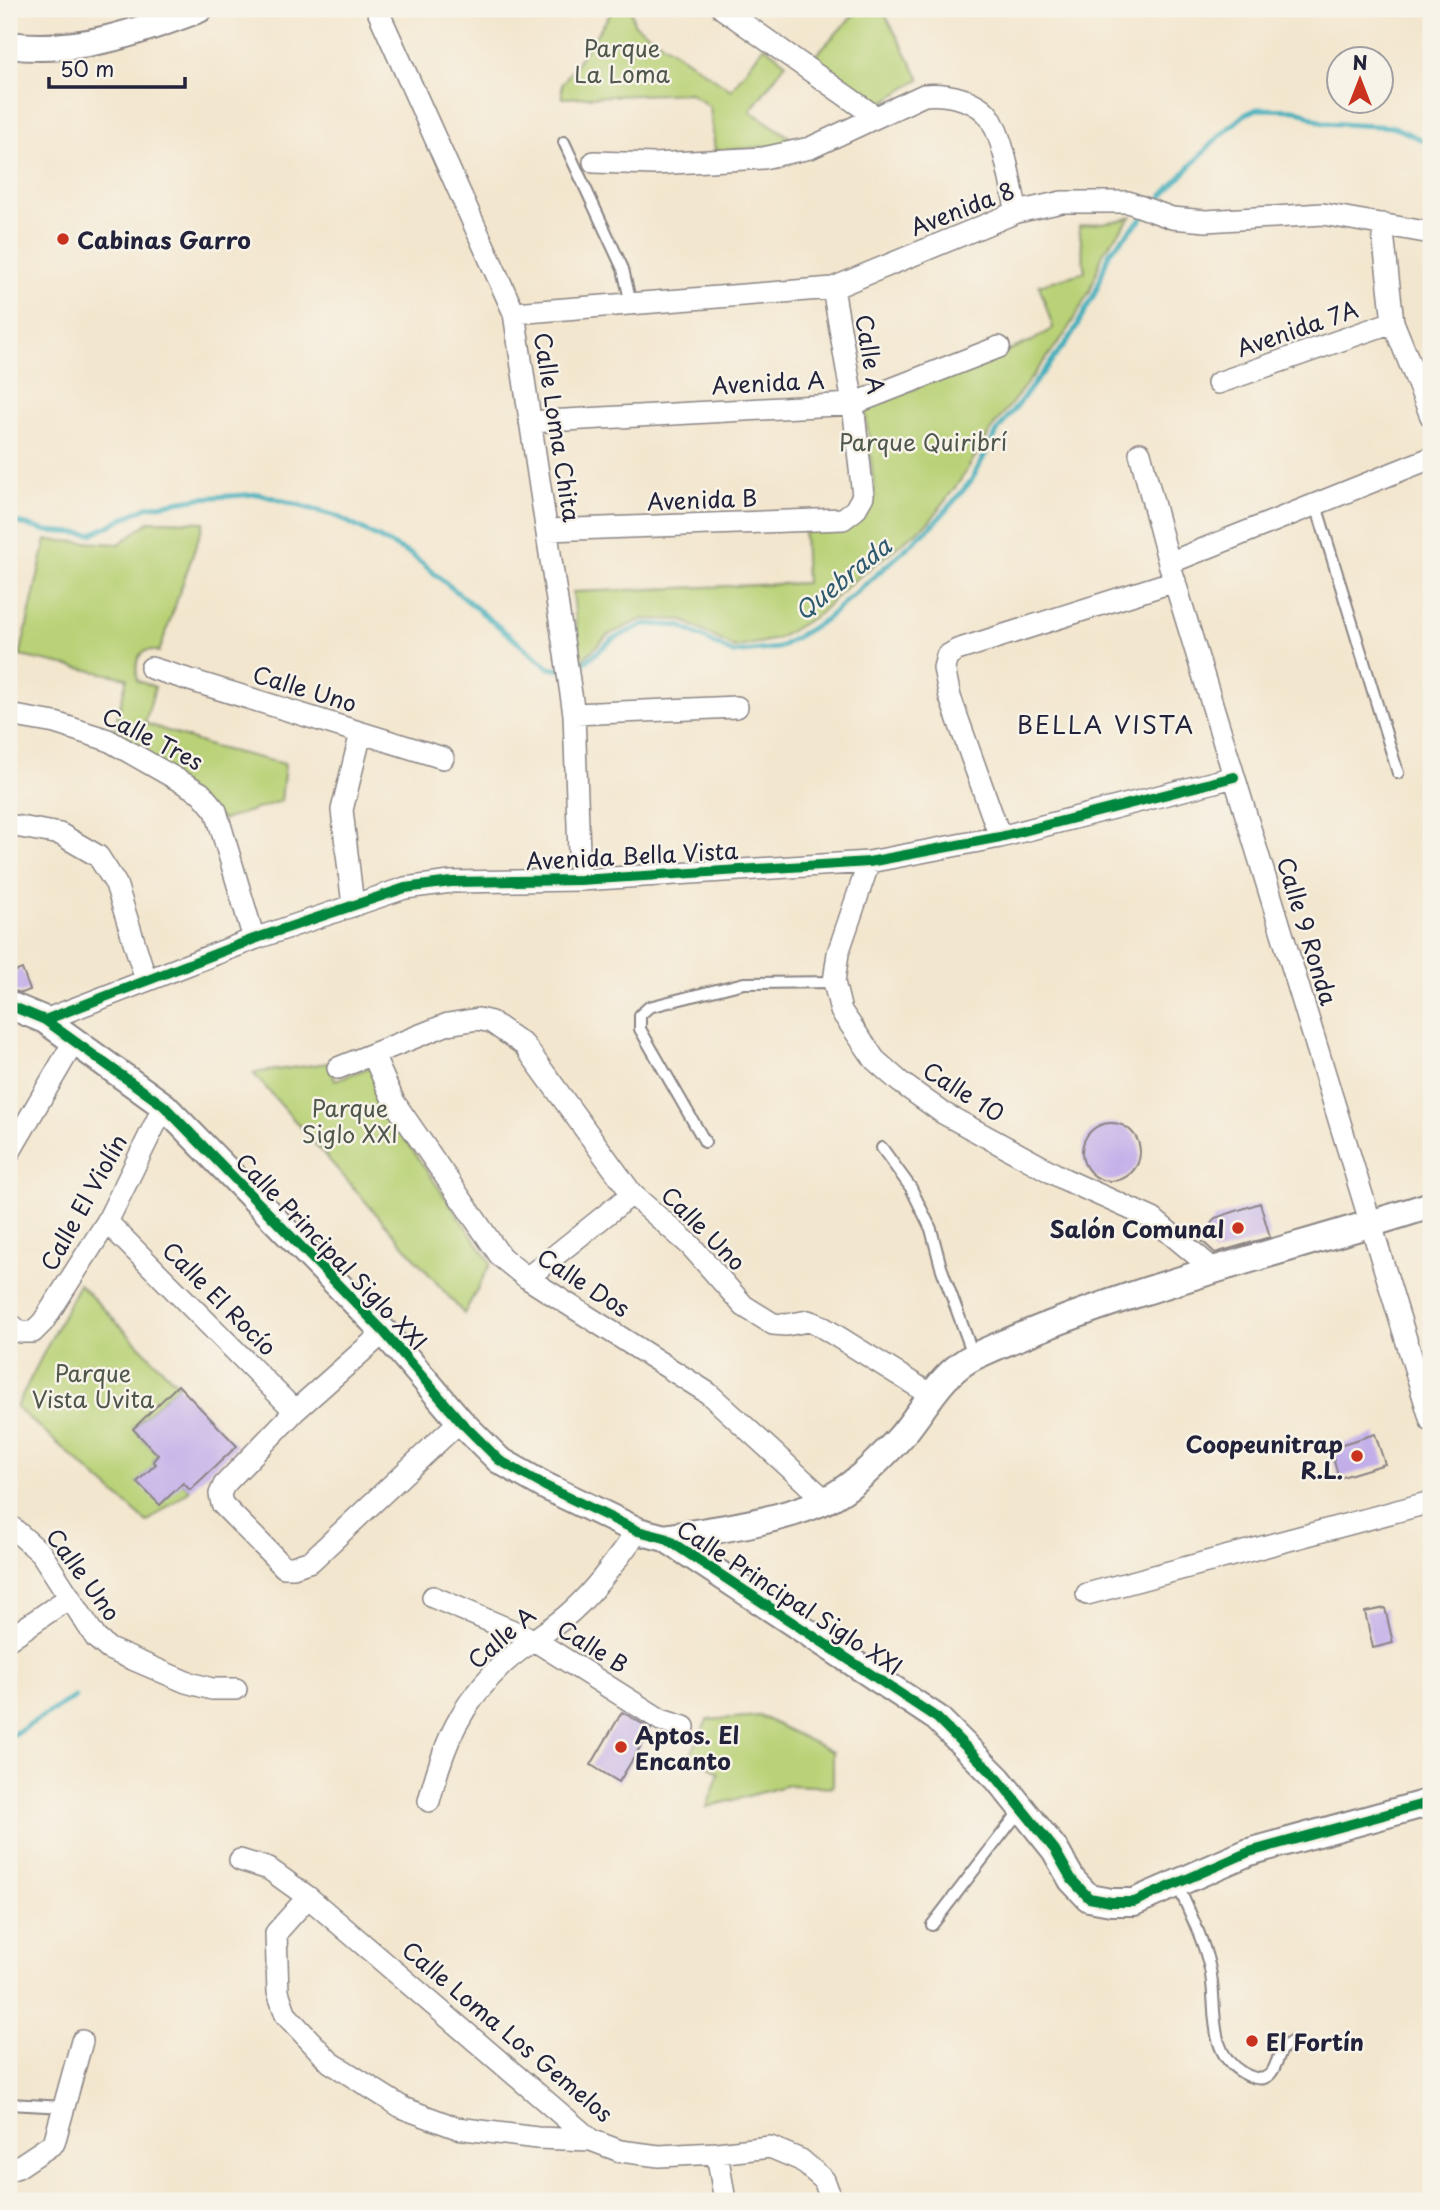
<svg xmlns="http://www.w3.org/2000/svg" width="1440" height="2210" font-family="'Playpen Sans',sans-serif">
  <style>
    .green { fill: #b9d277; stroke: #6e7a59; stroke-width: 2 }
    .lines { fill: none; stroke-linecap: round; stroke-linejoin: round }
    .stream { stroke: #3faebc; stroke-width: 5 }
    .building { fill: #c2aee9 }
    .service-casing { stroke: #8a8484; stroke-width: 14 }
    .minor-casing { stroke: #8a8484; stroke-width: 24 }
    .tertiary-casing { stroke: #8a8484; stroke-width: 30 }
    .service { stroke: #fff; stroke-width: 10 }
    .minor { stroke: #fff; stroke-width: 21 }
    .tertiary { stroke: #fff; stroke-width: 26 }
    .cycleway-casing { stroke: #f7f3e8; stroke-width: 15 }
    .cycleway { stroke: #00873e; stroke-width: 10 }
    .poi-dot { fill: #c8321e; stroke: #f7f3e8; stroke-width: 2.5 }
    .labels { text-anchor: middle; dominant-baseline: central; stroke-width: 5; stroke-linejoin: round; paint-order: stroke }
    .park-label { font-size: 23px; fill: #4f574d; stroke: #f7f3e8 }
    .street-label { font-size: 23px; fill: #22223b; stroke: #f7f3e8 }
    .poi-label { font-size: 23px; font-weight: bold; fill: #22223b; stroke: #f7f3e8; text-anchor: start }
    .water-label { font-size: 24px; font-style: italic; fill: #2e5a6f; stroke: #f7f3e8 }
    .neighbourhood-label { font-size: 24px; letter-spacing: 2px; fill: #22223b; stroke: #f7f3e8 }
  </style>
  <rect width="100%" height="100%" fill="#f7f3e8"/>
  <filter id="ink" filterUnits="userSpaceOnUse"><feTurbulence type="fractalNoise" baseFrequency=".0143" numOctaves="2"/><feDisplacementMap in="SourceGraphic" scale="14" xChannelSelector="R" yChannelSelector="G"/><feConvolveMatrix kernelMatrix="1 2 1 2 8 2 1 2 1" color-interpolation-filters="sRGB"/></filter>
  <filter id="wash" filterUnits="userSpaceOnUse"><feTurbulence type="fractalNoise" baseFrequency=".00686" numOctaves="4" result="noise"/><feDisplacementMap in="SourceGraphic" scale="28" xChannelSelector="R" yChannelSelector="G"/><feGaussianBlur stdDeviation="1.57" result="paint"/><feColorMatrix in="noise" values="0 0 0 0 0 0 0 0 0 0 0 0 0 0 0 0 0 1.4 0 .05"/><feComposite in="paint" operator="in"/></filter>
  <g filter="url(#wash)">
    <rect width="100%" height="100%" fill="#f3e6ce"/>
    <path class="green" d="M614,9H631L634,24L731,90L764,46L786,63L750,111L800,144L715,151L710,107L690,93L562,98V84Z
      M859,9H882L920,79L881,104L867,102L809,62Z
      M1131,217L1103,253L1090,291L1065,334L994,426L960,481L930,521L847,586L819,614L777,639L735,648L682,620L643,619L608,635L580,662L573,592L806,583L804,531L852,524L865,514L875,497L865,408L1032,341L1053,328L1039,285L1085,272L1079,226L1122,220Z
      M150,521L204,522L159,652C137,644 134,665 138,681L155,687L145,723L213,747L285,764L281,801L223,820L113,735L127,678L20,656L46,540L119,544Z
      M328,1063L335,1080L371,1067L400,1132L491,1263L464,1314L253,1073Z
      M79,1284L178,1385L133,1428L158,1455L153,1461L156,1464L138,1482L183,1483L190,1490L147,1522L16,1407Z
      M760,1716L833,1752V1787L789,1785L707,1807L719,1773L691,1754L707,1720Z"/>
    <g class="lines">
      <path class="stream" d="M1153,206L1214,141L1244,115L1257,109L1297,110L1323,123L1394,127L1431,144
        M9,520L47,531L92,534L147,507L200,498L259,494L336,516L412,555L549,668L563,670
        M573,669L578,668L613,639L645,624L680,626L733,653L778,648L825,620L935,523L971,481L998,430L1072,335L1096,291L1109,253L1146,214
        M9,1737L75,1697"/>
    </g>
    <g id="blocks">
      <path class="building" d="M22,969L30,990L22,993L10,990L9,974Z
        M1082 1152a29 29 0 1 1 58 0a29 29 0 1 1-58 0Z
        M1260,1203L1270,1237L1215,1253L1200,1239L1215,1218Z
        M178,1385L237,1446L190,1490L183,1483L160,1505L137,1482L156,1464L153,1461L158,1455L133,1429Z
        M1375,1434L1385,1464L1339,1478L1330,1448Z
        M1385,1608L1393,1643L1373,1648L1365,1612Z
        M622,1712L651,1729L619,1782L591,1765Z"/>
    </g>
  </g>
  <g filter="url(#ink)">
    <use href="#blocks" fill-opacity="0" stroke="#8a8484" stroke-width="2"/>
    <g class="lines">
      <g class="service-casing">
        <path id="service" d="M564,142L623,269L631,304
          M1316,505L1398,773
          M705,1142L640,1029V1015L649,1007L744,983L834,982
          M882,1148L911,1188L931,1229L941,1267L974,1357
          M1177,1884C1189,1911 1202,1936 1209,1965C1219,2001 1204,2051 1243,2073C1248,2076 1258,2080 1264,2078C1277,2073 1276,2056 1284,2047C1287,2045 1290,2043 1293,2041
          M932,1925L1022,1808
          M9,2104L65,2107"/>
      </g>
      <g class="minor-casing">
        <path id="minor" d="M377,9L514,313L574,714L580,880
          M723,9L876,117
          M594,162L654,164L763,158L810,148L924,95C946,93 981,99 992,121C1006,148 1010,183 1017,212
          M1382,224L1393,322L1431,416
          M514,313L833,288L1017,212L1062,202H1128L1172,218L1206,221L1323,214L1431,233
          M1218,383L1393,322
          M530,422L853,404L999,347
          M1140,453L1169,563L1431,1421
          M548,530L843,519L855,510L863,496L853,404L833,288
          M1169,563L1431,458
          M151,668L443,758
          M574,714L737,707
          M9,715L55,723L108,740L201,793L216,811L254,939
          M9,825L60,834L98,856L116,884L146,980
          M1000,837L950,697L944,668L947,656L957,650L1175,581
          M869,862L838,953L834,982L841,1011L875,1060L900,1082L943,1113L1064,1179L1153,1219L1213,1269
          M353,906L342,810L361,733
          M45,1020L254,939L405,888L451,882L580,880L869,862L1000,837L1234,777
          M373,1055L394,1102L501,1257L527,1278L708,1393L825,1500
          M338,1068L448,1024L478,1019L491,1022L524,1045L632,1194L690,1245L744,1306L773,1324L786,1325L808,1321L819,1325L933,1396
          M9,1153L75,1040
          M107,1222L295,1411
          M527,1278L632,1194
          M9,1323L20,1332H33L43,1322L107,1222L164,1106
          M384,1332L295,1411L224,1485L220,1494L222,1504L284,1567H293L311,1561L460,1421
          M9,1525L41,1553L96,1638L109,1649L186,1682L212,1689H236
          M1087,1594L1431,1502
          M433,1597L534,1640L661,1720L684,1727
          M9,1639L70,1597
          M429,1801C444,1743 460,1704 505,1662C524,1645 546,1633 565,1617C594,1593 615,1561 638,1531
          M240,1860L269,1869L308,1897L591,2140L620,2151L659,2156L717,2153L770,2147L801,2160L824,2180L832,2201
          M308,1897L276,1933L278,1992L286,2015L330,2062L403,2108L457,2128L537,2138L591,2140
          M717,2153L725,2201
          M9,2170L18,2167L54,2143L82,2041"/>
      </g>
      <g class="tertiary-casing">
        <path id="tertiary" d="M9,45C77,54 136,33 199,9
          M9,1005L45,1020L164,1106L384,1332L460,1421L499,1460L545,1486L638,1531L665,1538L937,1718L998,1779L1055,1850L1072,1880L1089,1898L1111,1902H1134L1249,1852L1431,1802
          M665,1538C718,1529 774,1523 824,1501C851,1489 877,1462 897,1441C923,1413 939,1373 975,1356C1121,1289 1279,1254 1431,1205"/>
      </g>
      <use href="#service" class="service"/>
      <use href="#minor" class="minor"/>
      <use href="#tertiary" class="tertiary"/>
      <g class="cycleway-casing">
        <path id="cycleway" d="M9,1005L45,1020L164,1106L384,1332L460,1421L499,1460L545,1486L638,1531L665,1538L937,1718L998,1779L1055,1850L1072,1880L1089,1898L1111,1902H1134L1249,1852L1431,1802
          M45,1020L254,939L405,888L451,882L580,880L869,862L1000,837L1234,777"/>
      </g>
      <use href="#cycleway" class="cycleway"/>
    </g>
  </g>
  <g class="poi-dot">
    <circle cx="63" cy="239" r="7"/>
    <circle cx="1238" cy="1228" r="7"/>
    <circle cx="1357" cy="1456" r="7"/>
    <circle cx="621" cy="1747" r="7"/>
    <circle cx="1252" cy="2041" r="7"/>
  </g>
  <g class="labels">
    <g class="park-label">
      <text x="622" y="47">Parque<tspan x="622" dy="26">La Loma</tspan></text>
      <text x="923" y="441">Parque Quiribrí</text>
      <text x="350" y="1107">Parque<tspan x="350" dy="26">Siglo XXI</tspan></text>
      <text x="93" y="1372">Parque<tspan x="93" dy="26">Vista Uvita</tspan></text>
    </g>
    <g class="street-label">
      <text transform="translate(962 208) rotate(-21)">Avenida 8</text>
      <text transform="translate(1297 328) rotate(-19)">Avenida 7A</text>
      <text transform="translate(871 354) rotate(81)">Calle A</text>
      <text transform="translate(768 382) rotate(-3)">Avenida A</text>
      <text transform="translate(558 427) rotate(81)">Calle Loma Chita</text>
      <text transform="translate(702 499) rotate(-2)">Avenida B</text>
      <text transform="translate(305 688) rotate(17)">Calle Uno</text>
      <text transform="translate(153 738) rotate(27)">Calle Tres</text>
      <text transform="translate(632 855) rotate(-3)">Avenida Bella Vista</text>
      <text transform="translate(1308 931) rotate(73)">Calle 9 Ronda</text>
      <text transform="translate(964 1091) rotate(32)">Calle 10</text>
      <text transform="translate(83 1202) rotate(-61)">Calle El Violín</text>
      <text transform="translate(704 1228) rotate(45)">Calle Uno</text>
      <text transform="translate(332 1251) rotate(46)">Calle Principal Siglo XXI</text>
      <text transform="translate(584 1282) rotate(33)">Calle Dos</text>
      <text transform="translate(220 1298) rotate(45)">Calle El Rocío</text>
      <text transform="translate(84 1574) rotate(54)">Calle Uno</text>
      <text transform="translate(790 1597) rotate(33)">Calle Principal Siglo XXI</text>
      <text transform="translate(501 1637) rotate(-41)">Calle A</text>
      <text transform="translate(593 1646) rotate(32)">Calle B</text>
      <text transform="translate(508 2031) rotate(40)">Calle Loma Los Gemelos</text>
    </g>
    <g class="poi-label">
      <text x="77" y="239">Cabinas Garro</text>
      <text x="1224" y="1228" text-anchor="end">Salón Comunal</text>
      <text x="1343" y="1443" text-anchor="end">Coopeunitrap<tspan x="1343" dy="26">R.L.</tspan></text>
      <text x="635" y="1734">Aptos. El<tspan x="635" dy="26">Encanto</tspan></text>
      <text x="1266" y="2041">El Fortín</text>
    </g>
    <g class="water-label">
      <text transform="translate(842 578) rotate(-39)">Quebrada</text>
    </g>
    <g class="neighbourhood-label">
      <text x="1106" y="724">BELLA VISTA</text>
    </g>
  </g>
  <rect width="1440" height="2210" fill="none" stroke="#f7f3e8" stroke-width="35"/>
  <g transform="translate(1360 80)"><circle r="33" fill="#f7f3e8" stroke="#a29fa3" stroke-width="2"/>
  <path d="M0-5L12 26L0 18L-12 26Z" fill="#c8321e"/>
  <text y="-10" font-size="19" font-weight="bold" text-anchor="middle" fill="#22223b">N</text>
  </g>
  <path d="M49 77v10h136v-10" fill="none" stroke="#22223b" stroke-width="3.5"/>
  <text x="60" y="77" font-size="21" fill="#22223b" stroke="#f7f3e8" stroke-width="5" paint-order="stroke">50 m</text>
</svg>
